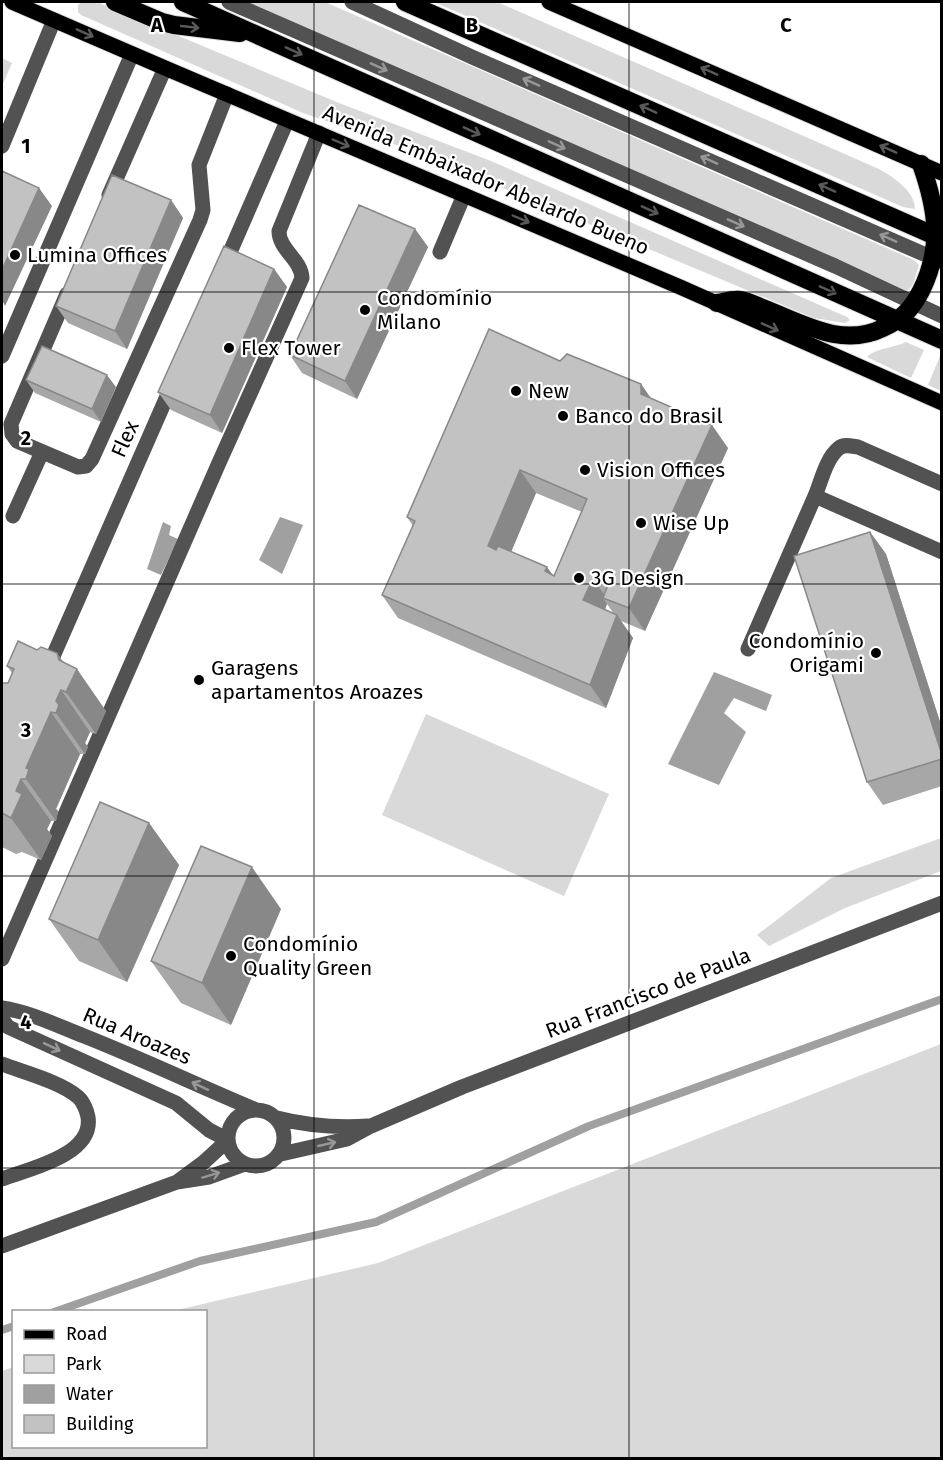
<svg xmlns="http://www.w3.org/2000/svg" width="943" height="1460" font-family="'Fira Sans',sans-serif">
  <style>
    .green { fill: #d9d9d9 }
    .water { fill: #a0a0a0 }
    .lines { fill: none; stroke-linecap: round; stroke-linejoin: round }
    .stream { stroke: #a0a0a0; stroke-width: 8 }
    .major-casing { stroke: #dbdbdb; stroke-width: 17 }
    .highway-casing { stroke: #dbdbdb; stroke-width: 20 }
    .minor { stroke: #525252; stroke-width: 15 }
    .major { stroke: #000; stroke-width: 15 }
    .highway { stroke: #000; stroke-width: 18 }
    .wall { fill: #a7a7a7; fill-rule: evenodd }
    .shaded-wall { fill: #888 }
    .building { fill: #c2c2c2; stroke: #888; stroke-width: 1.5; fill-rule: evenodd }
    .oneway { stroke: #595959 }
    .oneway2 { stroke: #979797 }
    .grid { fill: none; stroke: #000; stroke-width: 1.5; stroke-opacity: 0.55 }
    .poi-dot { fill: #000; stroke: #fff; stroke-width: 2 }
    .labels { text-anchor: middle; dominant-baseline: central; stroke-width: 4.5; stroke-linejoin: round; paint-order: stroke }
    .street-label { font-size: 21px; fill: #000; stroke: #fff }
    .poi-label { font-size: 21px; fill: #000; stroke: #fff; text-anchor: start }
    .grid-label { font-size: 20px; text-anchor: middle; font-weight: bold; fill: #000; stroke: #fff; stroke-width: 4.5; stroke-linejoin: round; paint-order: stroke }
  </style>
  <rect width="100%" height="100%" fill="#fff"/>
  <path class="green" d="M81,2H97L339,103L491,161L847,317L850,320L845,323L814,318L414,151L303,113L81,15L78,12V5Z
    M238,2H325L914,260L919,265L913,284L907,292Z
    M434,2H497L879,169C893,177 915,191 915,209L903,207Z
    M2,58L12,63L2,86Z
    M906,342L924,350L911,378L867,357C875,348 895,348 906,342Z
    M940,356L942,357L941,391L928,385Z
    M426,714L609,794L564,896L382,815Z
    M941,838V871L845,908L769,946L757,935L831,878Z
    M941,1044V1458H2V1371L13,1367L14,1446H206V1312L173,1311L378,1263Z"/>
  <path class="water" d="M280,517L303,525L282,574L259,560Z
    M163,522L171,526L169,535L178,539L161,575L147,569Z
    M714,672L772,695L766,711L734,698L724,713L746,732L719,785L668,764Z"/>
  <g class="lines">
    <path class="stream" d="M54,1312L200,1261L376,1222L589,1126L942,999
      M2,1330L14,1326"/>
    <g class="major-casing">
      <path id="major" d="M12,2L165,68L680,287L942,403
        M549,2L942,173"/>
    </g>
    <g class="highway-casing">
      <path id="highway" d="M115,2L162,22L174,25L240,33
        M183,2L942,340
        M405,2L942,239
        M717,303C724,302 732,299 740,300C748,301 757,306 765,309C804,324 842,348 883,328C902,319 911,310 921,291C943,247 937,209 921,164"/>
    </g>
    <path class="minor" d="M229,2L835,266L942,316
      M352,2L472,57L942,262
      M2,146L54,20
      M109,195L165,68
      M440,252L464,195
      M224,266L287,121
      M67,294L11,424L12,434L17,441L78,467L86,466L92,459L200,220L203,210L199,165L227,94
      M2,356L132,54
      M815,496C821,482 826,458 839,448C844,444 851,446 858,447L942,484
      M13,516L42,452
      M748,649L815,496L942,552
      M47,670L172,385
      M2,959L218,465L302,278C301,259 279,250 279,231L319,133
      M2,1008C30,1012 58,1026 84,1036C142,1059 197,1085 254,1109
      M2,1019L8,1027L176,1103L209,1130L228,1140L204,1162L177,1182
      M2,1064C23,1072 61,1082 78,1097C83,1101 87,1111 88,1117C94,1155 29,1169 2,1179
      M228 1138a28 28 0 1 1 56 0a28 28 0 1 1-56 0Z
      M277,1118C308,1126 336,1128 368,1126
      M281,1154L347,1139L371,1126L462,1087L942,903
      M2,1246L177,1182L209,1177L245,1164"/>
    <use href="#major" class="major"/>
    <use href="#highway" class="highway"/>
  </g>
  <path class="wall" d="M171,200L183,218L127,349L68,323L56,306Z
    M415,229L428,247L357,399L302,373L290,355Z
    M274,269L287,287L222,433L171,410L158,392Z
    M560,361L641,384L651,399L728,448L645,631L621,621L633,638L606,708L398,618L382,595L413,526L407,517ZM536,493L582,512L554,576L511,551ZM607,604L614,614L605,610Z
    M26,380L116,387L101,422L35,393Z
    M870,532L886,554L942,728V786L883,805L867,782Z
    M37,650L57,653L63,662L106,711L96,734L90,732L85,743L88,747L85,754H80L56,809L58,811L56,821H51L47,829L52,836L41,860L22,852L16,854L2,847V684L8,683L12,673L7,666Z
    M149,823L179,865L127,982L79,961L49,919Z
    M281,909L231,1025L181,1003L151,961Z"/>
  <path class="shaded-wall" d="M39,188L52,206L5,306L2,300V270Z
    M171,200L183,218L127,349L115,331Z
    M415,229L428,247L357,399L345,381Z
    M274,269L287,287L222,433L210,415Z
    M107,375L116,387L101,422L92,409Z
    M641,384L657,407L641,394Z
    M712,425L728,448L645,631L629,608Z
    M520,470L536,493L504,569L488,546Z
    M870,532L886,554L942,728V755Z
    M547,567L563,589L545,571Z
    M593,579L608,600L603,598L607,604L599,623L583,600Z
    M617,615L633,638L606,708L590,685Z
    M57,653L73,677L77,669L106,711L96,734L66,692L59,660Z
    M61,690L90,732L85,743L88,747L85,754L56,713V701Z
    M51,712L80,754L56,809L58,811L56,821L26,779V768Z
    M21,779L51,821L47,829L52,836L41,860L11,818L16,791Z
    M149,823L179,865L127,982L98,940Z
    M252,867L281,909L231,1025L202,983Z"/>
  <path class="building" d="M2,171L39,188L2,270Z
    M112,175L171,200L115,331L56,306Z
    M359,205L415,229L345,381L290,355Z
    M224,246L274,269L210,415L158,392Z
    M489,329L560,361L567,354L641,384V394L712,425L629,608L603,598L608,585L593,579L583,600L617,615L590,685L382,595L415,521L407,517ZM520,470L587,499L554,576L545,571L547,567L498,546L496,550L488,546Z
    M42,346L107,375L92,409L26,380Z
    M870,532L942,755V759L867,782L794,556Z
    M18,641L37,650L41,647L57,653L59,660L77,669L66,692L61,690L56,701L59,705L56,713L51,712L26,768L29,769L26,779H21L16,791L22,794L11,818L2,813V683H8L14,669L7,666Z
    M100,802L149,823L98,940L49,919Z
    M201,846L252,867L202,983L151,961Z"/>
  <defs><path id="oneway-shaft" d="M-6 0H5M1.5-3L5.5 0L1.5 3" fill="none" stroke-width="1.6" stroke-linecap="round" stroke-linejoin="round" transform="scale(1.5)"/></defs>
  <g class="oneway">
    <use href="#oneway-shaft" transform="translate(190 27) rotate(6)"/>
    <use href="#oneway-shaft" transform="translate(85 33) rotate(24)"/>
    <use href="#oneway-shaft" transform="translate(294 51) rotate(24)"/>
    <use href="#oneway-shaft" transform="translate(709 71) rotate(-156)"/>
    <use href="#oneway-shaft" transform="translate(648 109) rotate(-156)"/>
    <use href="#oneway-shaft" transform="translate(472 131) rotate(24)"/>
    <use href="#oneway-shaft" transform="translate(341 143) rotate(23)"/>
    <use href="#oneway-shaft" transform="translate(888 149) rotate(-156)"/>
    <use href="#oneway-shaft" transform="translate(827 188) rotate(-156)"/>
    <use href="#oneway-shaft" transform="translate(650 210) rotate(24)"/>
    <use href="#oneway-shaft" transform="translate(521 219) rotate(23)"/>
    <use href="#oneway-shaft" transform="translate(828 290) rotate(24)"/>
    <use href="#oneway-shaft" transform="translate(770 327) rotate(24)"/>
  </g>
  <g class="oneway2">
    <use href="#oneway-shaft" transform="translate(379 67) rotate(24)"/>
    <use href="#oneway-shaft" transform="translate(531 82) rotate(-156)"/>
    <use href="#oneway-shaft" transform="translate(557 145) rotate(24)"/>
    <use href="#oneway-shaft" transform="translate(709 160) rotate(-156)"/>
    <use href="#oneway-shaft" transform="translate(736 223) rotate(24)"/>
    <use href="#oneway-shaft" transform="translate(888 238) rotate(-156)"/>
    <use href="#oneway-shaft" transform="translate(52 1047) rotate(25)"/>
    <use href="#oneway-shaft" transform="translate(200 1086) rotate(-155)"/>
    <use href="#oneway-shaft" transform="translate(327 1144) rotate(-13)"/>
    <use href="#oneway-shaft" transform="translate(211 1175) rotate(-17)"/>
  </g>
  <path class="grid" d="M314,2V1458M629,2V1458M2,292H942M2,584H942M2,876H942M2,1168H942"/>
  <g class="poi-dot">
    <circle cx="15" cy="255" r="6"/>
    <circle cx="365" cy="310" r="6"/>
    <circle cx="229" cy="348" r="6"/>
    <circle cx="516" cy="391" r="6"/>
    <circle cx="563" cy="416" r="6"/>
    <circle cx="585" cy="470" r="6"/>
    <circle cx="641" cy="523" r="6"/>
    <circle cx="579" cy="578" r="6"/>
    <circle cx="876" cy="653" r="6"/>
    <circle cx="199" cy="680" r="6"/>
    <circle cx="231" cy="956" r="6"/>
  </g>
  <g class="labels">
    <g class="street-label">
      <text transform="translate(486 180) rotate(23)">Avenida Embaixador Abelardo Bueno</text>
      <text transform="translate(125 439) rotate(-66)">Flex</text>
      <text transform="translate(648 993) rotate(-21)">Rua Francisco de Paula</text>
      <text transform="translate(137 1036) rotate(23)">Rua Aroazes</text>
    </g>
    <g class="poi-label">
      <text x="27" y="255">Lumina Offices</text>
      <text x="377" y="298">Condomínio<tspan x="377" dy="24">Milano</tspan></text>
      <text x="241" y="348">Flex Tower</text>
      <text x="528" y="391">New</text>
      <text x="575" y="416">Banco do Brasil</text>
      <text x="597" y="470">Vision Offices</text>
      <text x="653" y="523">Wise Up</text>
      <text x="591" y="578">3G Design</text>
      <text x="864" y="641" text-anchor="end">Condomínio<tspan x="864" dy="24">Origami</tspan></text>
      <text x="211" y="668">Garagens<tspan x="211" dy="24">apartamentos Aroazes</tspan></text>
      <text x="243" y="944">Condomínio<tspan x="243" dy="24">Quality Green</tspan></text>
    </g>
  </g>
  <g class="grid-label">
    <text x="157" y="32">A</text>
    <text x="472" y="32">B</text>
    <text x="786" y="32">C</text>
    <text x="26" y="153">1</text>
    <text x="26" y="445">2</text>
    <text x="26" y="737">3</text>
    <text x="26" y="1029">4</text>
  </g>
  <rect width="943" height="1460" fill="none" stroke="#000000" stroke-width="6"/>
  <rect x="12" y="1310" width="195" height="138" fill="#ffffff" stroke="#999999" stroke-width="1.5"/>
  <rect x="24" y="1330" width="30" height="9" fill="#000000" stroke="#999999" stroke-width="1.5"/>
  <text x="66" y="1340" font-size="18" fill="#000000">Road</text>
  <rect x="24" y="1355" width="30" height="18" fill="#d9d9d9" stroke="#999999" stroke-width="1.5"/>
  <text x="66" y="1370" font-size="18" fill="#000000">Park</text>
  <rect x="24" y="1385" width="30" height="18" fill="#a0a0a0" stroke="#999999" stroke-width="1.5"/>
  <text x="66" y="1400" font-size="18" fill="#000000">Water</text>
  <rect x="24" y="1415" width="30" height="18" fill="#c2c2c2" stroke="#999999" stroke-width="1.5"/>
  <text x="66" y="1430" font-size="18" fill="#000000">Building</text>
</svg>
